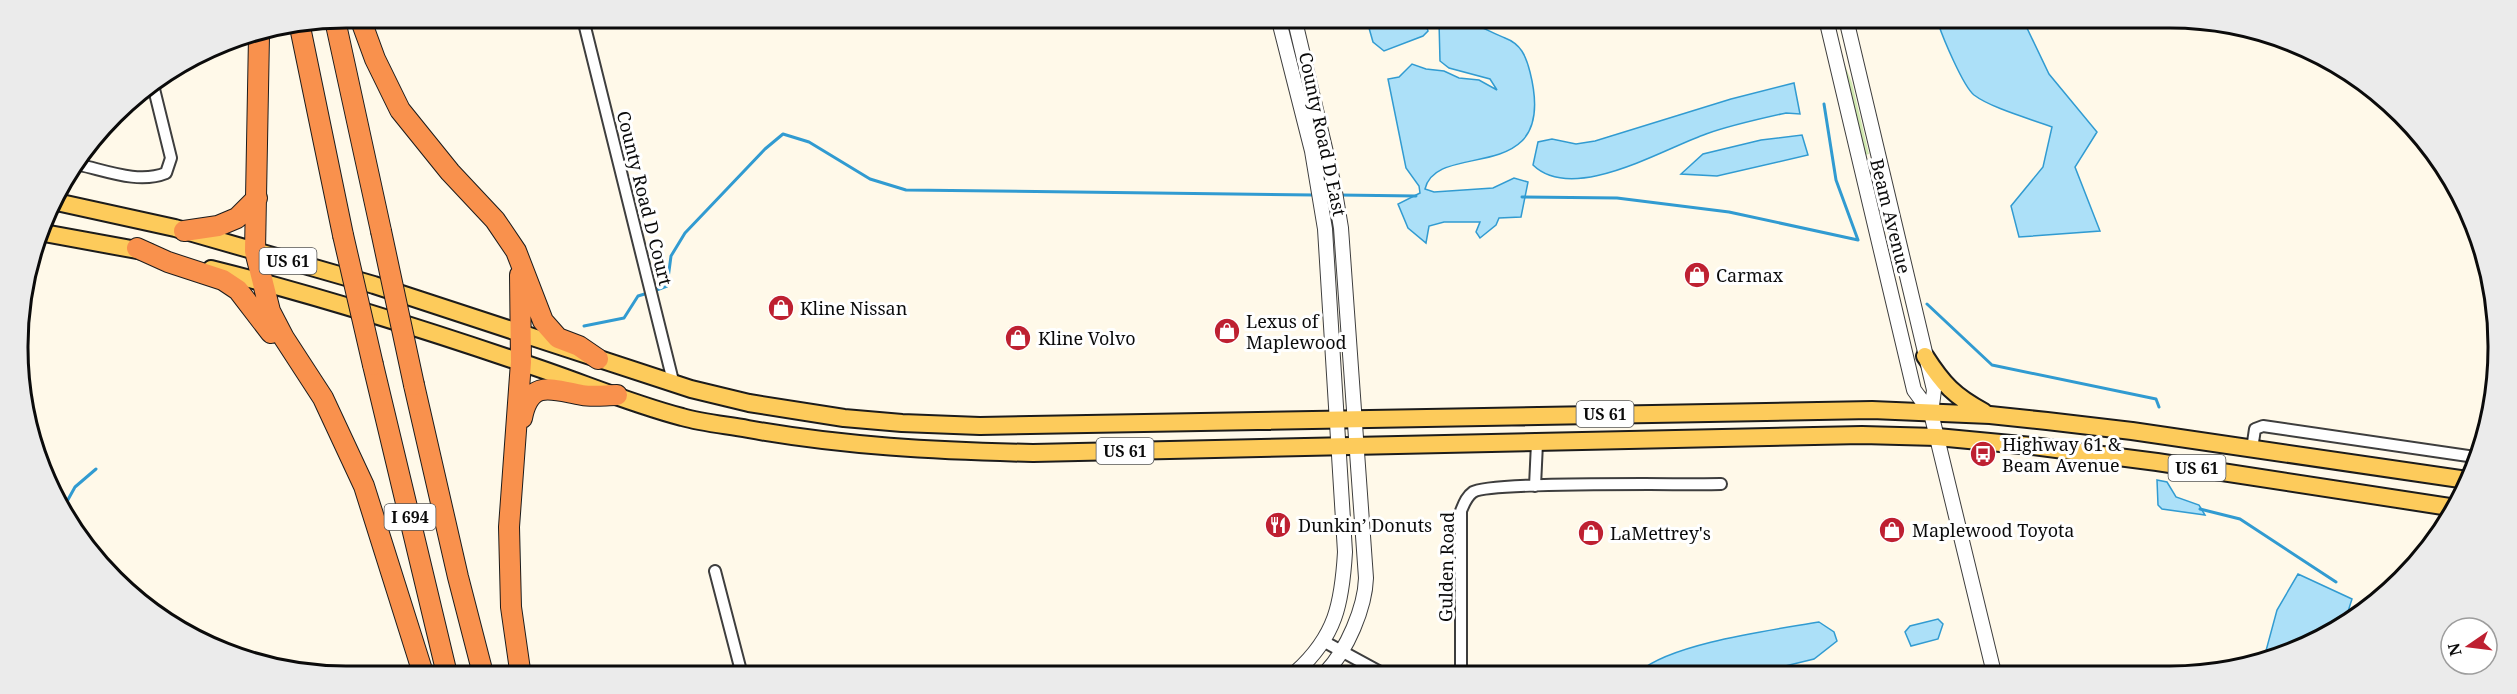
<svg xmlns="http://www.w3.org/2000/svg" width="2517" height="694" font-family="'Noto Serif',serif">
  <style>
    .green { fill: #d2eab2 }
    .water { fill: #ace0f8; stroke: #319bd1; stroke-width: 1.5 }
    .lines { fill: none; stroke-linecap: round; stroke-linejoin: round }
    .stream { stroke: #319bd1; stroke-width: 3 }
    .minor-casing { stroke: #3e3e3e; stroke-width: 14 }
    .tertiary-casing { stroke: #3e3e3e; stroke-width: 16 }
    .primary-casing { stroke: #1c1c1c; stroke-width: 20 }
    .motorway-casing { stroke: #1c1c1c; stroke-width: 22 }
    .minor { stroke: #fff; stroke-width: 10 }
    .tertiary { stroke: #fff; stroke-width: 14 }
    .primary { stroke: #fdcb5b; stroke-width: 16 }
    .motorway { stroke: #f9914d; stroke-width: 20 }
    .motorway-bridge-casing { stroke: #1c1c1c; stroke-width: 22; stroke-linecap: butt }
    .motorway-bridge { stroke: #f9914d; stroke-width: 20 }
    .labels { text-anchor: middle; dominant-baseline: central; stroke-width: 6; stroke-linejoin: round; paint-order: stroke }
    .shield { fill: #fff; stroke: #545454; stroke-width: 1.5 }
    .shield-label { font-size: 16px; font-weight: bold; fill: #0b0b0b }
    .street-label { font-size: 18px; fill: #0b0b0b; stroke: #fff }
    .poi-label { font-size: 18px; fill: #0b0b0b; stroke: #fff; text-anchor: start }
    .rim { fill: none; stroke: #0b0b0b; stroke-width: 3 }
  </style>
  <rect width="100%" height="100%" fill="#fff9e9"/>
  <path class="green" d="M1842,58L1852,83L1869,154L1865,155Z"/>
  <path class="water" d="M1367,21L1425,22L1428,31L1423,36L1384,51L1373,42Z
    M1439,22C1448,22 1459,20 1467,22C1477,24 1494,34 1505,38C1521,44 1526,56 1530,72C1560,191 1437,138 1425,189L1434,192L1493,188L1514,178L1528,182L1521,217L1499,218L1496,225L1480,238L1476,232L1480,222H1444L1429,226L1426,243L1408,228L1398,204L1420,193L1419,186L1406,168L1388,79L1399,77L1412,64L1426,69L1444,71L1459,78L1479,80L1497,90L1490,79L1449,68L1440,61Z
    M1938,23L2025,24L2049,74L2097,132L2075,167L2100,231L2019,237L2011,206L2043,167L2052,127C2031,119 1991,108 1974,95C1963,86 1943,38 1938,23Z
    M1794,83L1800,114L1786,113C1759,119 1731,125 1706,134C1663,149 1573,204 1533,165L1538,142L1552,139L1576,144L1595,141L1731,99Z
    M1802,135L1808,155L1717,176L1681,174L1703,154L1761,140Z
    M2157,480L2167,482L2176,497L2199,505L2205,515L2162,509L2158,505Z
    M2298,574L2352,599L2345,621L2315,642L2264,658L2277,610Z
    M1938,619L1943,624L1938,639L1911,646L1905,632L1910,626Z
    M1819,622L1834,632L1837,641L1814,659L1760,672H1639C1672,643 1773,630 1819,622Z"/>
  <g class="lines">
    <path class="stream" d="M1824,104L1836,180L1858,240
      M1339,195L1416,196
      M1522,197L1617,198L1729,212L1858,240
      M654,291L667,286L671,256L685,233L765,149L783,134L809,142L870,179L906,190L1314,195
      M1927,304L1992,365L2156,399L2159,407
      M584,326L624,318L638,296L648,293
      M65,505L75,487L96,469
      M2200,509L2240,519L2336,582"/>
    <g class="minor-casing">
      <path id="minor" d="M583,19L674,385
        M80,165C107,171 139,184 166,173L171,158L153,85
        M2252,449L2255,429L2263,426L2475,457
        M1535,486L1537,443
        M715,571L741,671
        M1323,641L1380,672
        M1461,672V511C1464,504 1466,497 1473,492C1490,481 1686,485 1721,484"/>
    </g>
    <g class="tertiary-casing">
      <path id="tertiary" d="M1279,21L1312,151L1325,229L1345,552C1342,603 1336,636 1296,672
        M1295,21L1334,186L1341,228L1366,578C1365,608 1347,650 1326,672
        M1827,23L1914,390L1931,413
        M1847,23L1934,390L1931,413L1994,673"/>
    </g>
    <g class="primary-casing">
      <path id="primary" d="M52,201L175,228L374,285L691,389L749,403L844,418L902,423L980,426L1872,410L1990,415L2047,421L2132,431L2467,480
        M44,233L148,252
        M211,269C316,295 420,328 523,363C576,380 628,403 682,417C703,423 726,425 748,429C842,446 937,451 1033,453L1862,435L1937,437L2032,446L2157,462L2456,508
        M1925,356C1943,384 1954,396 1984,412"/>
    </g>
    <g class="motorway-casing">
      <path id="motorway" d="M360,18L375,59L400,110L450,172L495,220L516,251L543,321L558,338L579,346L598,359
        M335,20L381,231
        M300,27L343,235
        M259,36L255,251L270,311L284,338L323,398L364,486L422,670
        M184,231L218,226L237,218L257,198
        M137,248L168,262L223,280L238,290L271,333
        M520,275L521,362L509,527L511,607L520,670
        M373,365L446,670
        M414,385L458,577L482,670
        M522,418C530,378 553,390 582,395C593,397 606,395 617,395"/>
    </g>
    <use href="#minor" class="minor"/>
    <use href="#tertiary" class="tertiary"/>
    <use href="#primary" class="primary"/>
    <use href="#motorway" class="motorway"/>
    <g class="motorway-bridge-casing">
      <path id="motorway-bridge" d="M381,231L414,385
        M343,235L373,365"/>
    </g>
    <use href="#motorway-bridge" class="motorway-bridge"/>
  </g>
  <defs>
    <g id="shop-disc" transform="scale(1.35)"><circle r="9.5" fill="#be2031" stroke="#fff"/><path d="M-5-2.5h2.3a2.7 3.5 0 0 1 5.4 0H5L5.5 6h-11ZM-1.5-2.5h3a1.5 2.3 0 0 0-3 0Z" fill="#fff"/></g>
    <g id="bus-disc" transform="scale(1.35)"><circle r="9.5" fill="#be2031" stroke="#fff"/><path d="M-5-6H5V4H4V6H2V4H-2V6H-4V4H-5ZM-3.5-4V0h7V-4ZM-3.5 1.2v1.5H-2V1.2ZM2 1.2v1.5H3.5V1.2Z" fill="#fff"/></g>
    <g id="restaurant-disc" transform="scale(1.35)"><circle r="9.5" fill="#be2031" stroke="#fff"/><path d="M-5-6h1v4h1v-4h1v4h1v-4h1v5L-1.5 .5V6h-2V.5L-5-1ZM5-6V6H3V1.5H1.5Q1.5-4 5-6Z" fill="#fff"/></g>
  </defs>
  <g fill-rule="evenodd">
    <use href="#shop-disc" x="1697" y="275"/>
    <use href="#shop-disc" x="781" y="308"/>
    <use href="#shop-disc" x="1227" y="331"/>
    <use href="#shop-disc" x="1018" y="338"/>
    <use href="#bus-disc" x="1983" y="454"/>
    <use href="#restaurant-disc" x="1278" y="525"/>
    <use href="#shop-disc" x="1892" y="530"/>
    <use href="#shop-disc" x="1591" y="533"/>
  </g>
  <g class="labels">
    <g class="shield">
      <rect x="259.5" y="248" width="57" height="26" rx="4.5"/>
      <rect x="1576.5" y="401" width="57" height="26" rx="4.5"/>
      <rect x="1096.5" y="438" width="57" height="26" rx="4.5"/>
      <rect x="2168.5" y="455" width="57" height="26" rx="4.5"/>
      <rect x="384.5" y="504" width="51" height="26" rx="4.5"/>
    </g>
    <g class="shield-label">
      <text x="288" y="261">US 61</text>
      <text x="1605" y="414">US 61</text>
      <text x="1125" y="451">US 61</text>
      <text x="2197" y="468">US 61</text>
      <text x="410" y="517">I 694</text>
    </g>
    <g class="street-label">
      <text transform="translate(1323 134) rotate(78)">County Road D East</text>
      <text transform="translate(645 198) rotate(76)">County Road D Court</text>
      <text transform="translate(1891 216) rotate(76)">Beam Avenue</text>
      <text transform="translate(1446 567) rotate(-89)">Gulden Road</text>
    </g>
    <g class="poi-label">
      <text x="1716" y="275">Carmax</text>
      <text x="800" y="308">Kline Nissan</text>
      <text x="1246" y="321">Lexus of<tspan x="1246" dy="21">Maplewood</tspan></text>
      <text x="1038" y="338">Kline Volvo</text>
      <text x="2002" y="444">Highway 61 &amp;<tspan x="2002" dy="21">Beam Avenue</tspan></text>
      <text x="1298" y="525">Dunkin’ Donuts</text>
      <text x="1912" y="530">Maplewood Toyota</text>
      <text x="1610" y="533">LaMettrey's</text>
    </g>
  </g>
  <path d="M0 0H2517V694H0ZM346 28H2170A318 318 0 0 1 2488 346V348A318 318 0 0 1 2170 666H346A318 318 0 0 1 28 348V346A318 318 0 0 1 346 28Z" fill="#ebebeb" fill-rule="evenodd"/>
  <path class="rim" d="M346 28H2170A318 318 0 0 1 2488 346V348A318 318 0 0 1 2170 666H346A318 318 0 0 1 28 348V346A318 318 0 0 1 346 28Z"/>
  <g transform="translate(2469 646) rotate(256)"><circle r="28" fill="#ffffff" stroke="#9d9d9d" stroke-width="1.5"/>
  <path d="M0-4.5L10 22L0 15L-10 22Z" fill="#be2031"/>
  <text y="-9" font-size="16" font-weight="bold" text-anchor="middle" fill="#0b0b0b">N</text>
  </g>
</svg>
